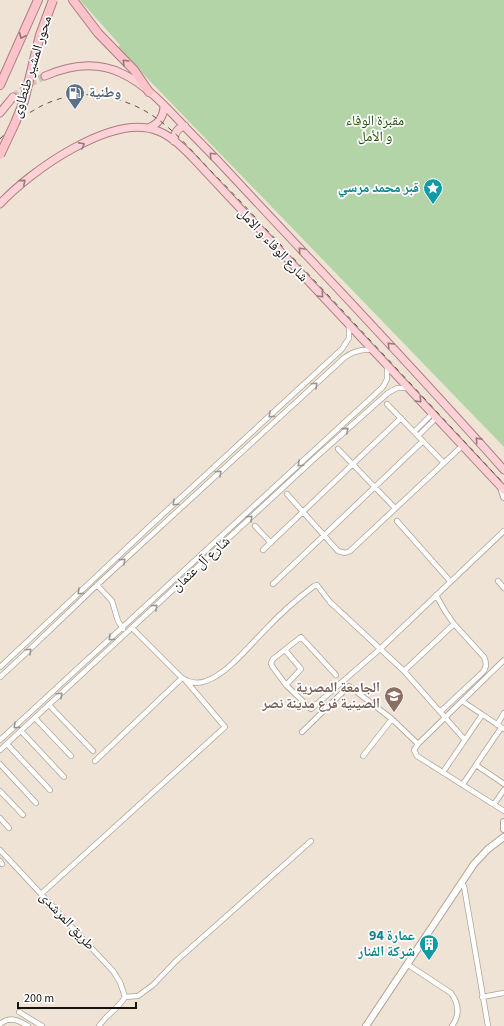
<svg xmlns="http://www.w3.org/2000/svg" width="504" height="1026" font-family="'Source Sans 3','Noto Naskh Arabic',sans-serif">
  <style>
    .green { fill: #b3d4a6 }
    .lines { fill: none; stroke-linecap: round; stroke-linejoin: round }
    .primary-tunnel { stroke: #cfc4b7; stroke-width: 7; stroke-dasharray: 7 3.5; stroke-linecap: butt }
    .minor-casing { stroke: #afa496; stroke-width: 6 }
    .tertiary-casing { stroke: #afa496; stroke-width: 8 }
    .primary-casing { stroke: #ac7c7f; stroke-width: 9 }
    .trunk-casing { stroke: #ac7c7f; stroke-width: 10 }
    .minor { stroke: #fff; stroke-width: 4.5 }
    .tertiary { stroke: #fff; stroke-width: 6 }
    .primary { stroke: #fdd2d7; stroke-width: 7 }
    .trunk { stroke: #fcc3ca; stroke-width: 8 }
    .rail { stroke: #5f5851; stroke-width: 1; stroke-dasharray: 5 5; stroke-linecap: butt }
    .trunk-bridge-casing { stroke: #ac7c7f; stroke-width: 10; stroke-linecap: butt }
    .trunk-bridge { stroke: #fcc3ca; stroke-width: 8 }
    .oneway { stroke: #957476 }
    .oneway2 { stroke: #967c7d }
    .oneway3 { stroke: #979593 }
    .labels { text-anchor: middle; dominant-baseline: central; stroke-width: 3.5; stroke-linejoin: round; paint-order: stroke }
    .street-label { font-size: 14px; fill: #18130f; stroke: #fff }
    .service-label { font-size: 14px; font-weight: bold; fill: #4e5e75; stroke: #fff; text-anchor: start }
    .park-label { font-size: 14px; fill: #215100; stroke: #fff }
    .culture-label { font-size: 14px; font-weight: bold; fill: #0d838f; stroke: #fff; text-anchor: end }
    .education-label { font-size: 14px; font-weight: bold; fill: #785e54; stroke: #fff; text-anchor: end }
  </style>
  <rect width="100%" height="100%" fill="#efe3d5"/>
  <path class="green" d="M80,0H504V447L118,48L120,45Z"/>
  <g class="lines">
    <path class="primary-tunnel" d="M13,97L31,83L45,76"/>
    <g class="minor-casing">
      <path id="minor" d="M387,404L444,463
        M414,432L432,414
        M418,436L436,418
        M338,449L395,508
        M287,494L338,551L345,553L350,551L462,446
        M397,521L450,581
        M255,526L271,543
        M263,550L401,418
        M498,581L504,588
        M273,584L423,441
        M97,585L112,601L118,621L123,629
        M436,595L445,611L454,624L484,657C487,663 487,668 482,673L440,712
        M132,628L182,678C190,683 198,684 206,681C227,674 250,645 266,629C281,613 297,599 314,586L317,585L330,602L404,671L465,740
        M285,650L301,669L286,685
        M504,660L418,744L414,750L417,756L504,811
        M0,667L149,527L342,349L349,338V325
        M404,671L454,624
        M336,675L301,637L273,659L271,663L272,666L286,685L311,709L380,649L504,531
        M0,677L26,653L97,585L344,358C353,351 361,349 372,350
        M462,701L504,729
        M49,705L93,751
        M35,718L71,756
        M497,725L504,713
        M21,731L64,777
        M302,732L349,686L392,719L418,744
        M0,740L383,387L387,379V367
        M7,744L50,790
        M0,750L315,458L388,393L397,388H408
        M363,756L392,719
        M95,761L182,678
        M0,764L36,803
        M476,765L504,784
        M443,772L482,715
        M463,784L501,728
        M0,791L23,815
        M494,804L504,790
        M0,818L9,828
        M0,850L113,971L120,982L125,997
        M0,861L2,864
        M464,886L488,1026
        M41,894L225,727L186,681
        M410,966L451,993C459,1004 460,1015 452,1026
        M125,997L138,996L153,985L176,961L311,841
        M482,997L504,993
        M19,1012L42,1026
        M0,1024C10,1016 18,1020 28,1026
        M99,1026C106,1015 118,1009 125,997"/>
    </g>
    <g class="tertiary-casing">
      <path id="tertiary" d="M501,487L504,497
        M504,822V829
        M366,1026L474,864L488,849L504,837"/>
    </g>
    <g class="primary-casing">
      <path id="primary" d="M45,76C70,65 96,61 121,73C147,85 167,108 186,128C208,150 229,172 250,195C335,286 421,376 504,470
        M0,113L13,97
        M148,128C159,124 164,116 164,105
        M174,141C174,133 177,128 185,126
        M0,204C29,172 113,112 158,131C171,136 182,147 192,157L504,490"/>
    </g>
    <g class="trunk-casing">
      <path id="trunk" d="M73,0L98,33L134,70L149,92
        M0,85L38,0"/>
    </g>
    <use href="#minor" class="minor"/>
    <use href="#tertiary" class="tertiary"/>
    <use href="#primary" class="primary"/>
    <use href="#trunk" class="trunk"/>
    <path class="rail" d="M0,139C33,101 79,83 128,103C161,115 184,142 207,167C227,187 247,208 266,229C346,314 425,399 504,484"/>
    <g class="trunk-bridge-casing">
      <path id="trunk-bridge" d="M0,155L15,123L24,101L40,35L53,0"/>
    </g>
    <use href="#trunk-bridge" class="trunk-bridge"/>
  </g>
  <defs><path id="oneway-chevron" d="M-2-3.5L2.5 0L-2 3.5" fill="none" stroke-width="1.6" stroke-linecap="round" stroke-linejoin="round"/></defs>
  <g class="oneway">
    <use href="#oneway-chevron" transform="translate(22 36) rotate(114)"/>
    <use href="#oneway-chevron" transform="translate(125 62) rotate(-135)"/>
  </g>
  <g class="oneway2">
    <use href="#oneway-chevron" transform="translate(82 145) rotate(-28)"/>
    <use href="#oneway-chevron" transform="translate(212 155) rotate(-134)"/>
    <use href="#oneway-chevron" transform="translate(23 182) rotate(-40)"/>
    <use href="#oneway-chevron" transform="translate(301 250) rotate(-133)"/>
    <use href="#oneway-chevron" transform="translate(321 295) rotate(47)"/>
    <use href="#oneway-chevron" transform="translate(390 345) rotate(-133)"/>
    <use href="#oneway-chevron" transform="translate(419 400) rotate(47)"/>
    <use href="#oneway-chevron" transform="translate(478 440) rotate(-132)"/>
  </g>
  <g class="oneway3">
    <use href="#oneway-chevron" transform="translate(315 385) rotate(-43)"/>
    <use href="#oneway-chevron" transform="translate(271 415) rotate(137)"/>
    <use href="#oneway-chevron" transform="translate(346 430) rotate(-42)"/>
    <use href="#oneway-chevron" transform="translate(300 464) rotate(137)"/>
    <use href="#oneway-chevron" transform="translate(219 473) rotate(-43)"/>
    <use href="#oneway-chevron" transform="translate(175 503) rotate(137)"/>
    <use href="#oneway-chevron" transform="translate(250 518) rotate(-43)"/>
    <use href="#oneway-chevron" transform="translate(123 561) rotate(-43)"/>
    <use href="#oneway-chevron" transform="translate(80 592) rotate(137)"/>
    <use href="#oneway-chevron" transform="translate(155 607) rotate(-43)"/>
    <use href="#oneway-chevron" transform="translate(111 638) rotate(137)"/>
    <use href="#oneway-chevron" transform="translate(29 651) rotate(-43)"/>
    <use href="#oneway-chevron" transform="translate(60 695) rotate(-43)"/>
    <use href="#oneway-chevron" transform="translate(16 726) rotate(137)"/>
  </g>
  <defs>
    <g id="fuel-pin" transform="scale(1)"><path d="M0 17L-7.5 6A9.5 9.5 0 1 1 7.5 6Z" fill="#5c6f8a" stroke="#fff"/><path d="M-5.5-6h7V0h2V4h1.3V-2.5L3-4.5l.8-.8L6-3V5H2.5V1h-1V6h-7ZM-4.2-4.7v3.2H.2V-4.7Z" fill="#fff"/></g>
    <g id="sight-pin" transform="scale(1)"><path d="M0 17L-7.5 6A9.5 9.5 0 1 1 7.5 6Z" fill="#0f9aa8" stroke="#fff"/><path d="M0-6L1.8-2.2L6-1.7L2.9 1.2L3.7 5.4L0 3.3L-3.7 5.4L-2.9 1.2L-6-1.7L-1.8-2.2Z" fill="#fff"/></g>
    <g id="university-pin" transform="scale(1)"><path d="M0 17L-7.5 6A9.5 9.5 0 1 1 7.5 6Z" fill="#8d6e63" stroke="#fff"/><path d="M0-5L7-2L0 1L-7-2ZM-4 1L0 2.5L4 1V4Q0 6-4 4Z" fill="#fff"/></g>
    <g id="building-pin" transform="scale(1)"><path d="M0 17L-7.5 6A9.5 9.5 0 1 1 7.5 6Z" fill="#0f9aa8" stroke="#fff"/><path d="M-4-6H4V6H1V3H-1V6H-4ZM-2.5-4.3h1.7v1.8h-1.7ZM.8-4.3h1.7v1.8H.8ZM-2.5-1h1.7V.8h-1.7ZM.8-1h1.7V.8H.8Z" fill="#fff"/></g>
  </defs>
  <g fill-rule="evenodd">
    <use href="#fuel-pin" x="75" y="93"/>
    <use href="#sight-pin" x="433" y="188"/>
    <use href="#university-pin" x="394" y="696"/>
    <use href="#building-pin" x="429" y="944"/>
  </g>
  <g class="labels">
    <g class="street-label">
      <text transform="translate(32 67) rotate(-73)">محور المشير طنطاوى</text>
      <text transform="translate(273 245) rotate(47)">شارع الوفاء و الامل</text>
      <text transform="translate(201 564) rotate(-43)">شارع آل عثمان</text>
      <text transform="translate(67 921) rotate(47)">طريق المرشدى</text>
    </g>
    <g class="service-label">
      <text x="89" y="93">وطنية</text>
    </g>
    <g class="park-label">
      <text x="375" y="121">مقبرة الوفاء<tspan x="375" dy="16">و الأمل</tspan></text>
    </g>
    <g class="culture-label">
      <text x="419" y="188">قبر محمد مرسي</text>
      <text x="415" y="936">عمارة 94<tspan x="415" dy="16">شركة الفنار</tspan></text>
    </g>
    <g class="education-label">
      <text x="380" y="688">الجامعة المصرية<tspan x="380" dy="16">الصينية فرع مدينة نصر</tspan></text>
    </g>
  </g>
  <path d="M18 1002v6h118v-6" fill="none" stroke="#18130f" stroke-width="2"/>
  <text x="24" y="1002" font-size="12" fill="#18130f" stroke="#ffffff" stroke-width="3" paint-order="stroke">200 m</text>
</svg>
